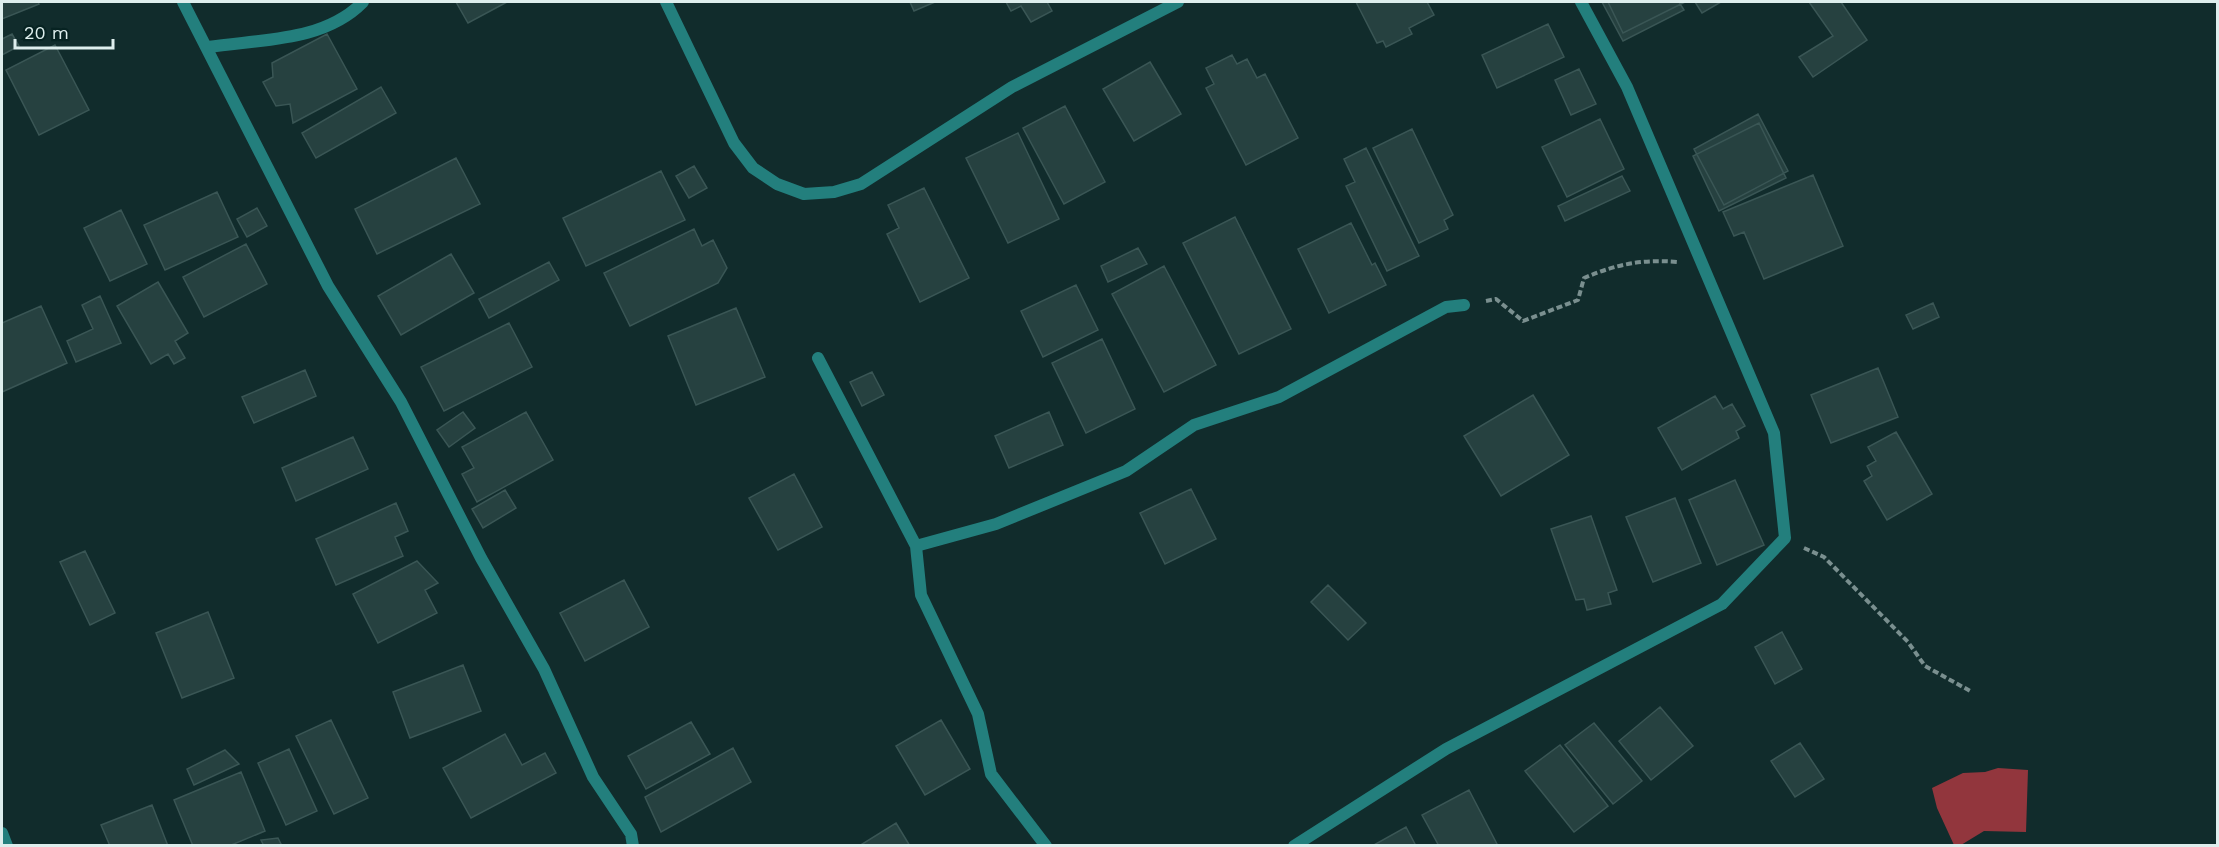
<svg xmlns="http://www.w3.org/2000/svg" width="2219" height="847" font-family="'Work Sans',sans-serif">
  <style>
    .water { fill: #92363d }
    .building { fill: #264140; stroke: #3a5655; stroke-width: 1.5 }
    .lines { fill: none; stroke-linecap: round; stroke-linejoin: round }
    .path { stroke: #7a8f8f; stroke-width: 4; stroke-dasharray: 6 3; stroke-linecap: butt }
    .street { stroke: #237f7d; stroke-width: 12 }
  </style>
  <rect width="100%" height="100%" fill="#112c2c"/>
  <path class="water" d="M1998,768L2028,770L2026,832L1984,831L1961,845H1954L1937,808L1932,788L1963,773L1985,772Z"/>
  <path class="building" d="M2,2H38L39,4L2,19Z
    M456,2H507L468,23Z
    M910,2H935L914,11Z
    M1006,2H1047L1052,11L1031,22L1021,6L1011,11Z
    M1356,2H1427L1434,15L1409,28L1412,34L1386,47L1383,41L1377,43Z
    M1602,2H1679L1684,10L1623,41Z
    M1608,2H1685L1623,33Z
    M1695,2H1721L1702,13Z
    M1809,2H1841L1867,40L1813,77L1799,57L1833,36Z
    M1548,24L1564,57L1497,88L1482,55Z
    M12,34L19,46L2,55V39Z
    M327,34L357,89L293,123L290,104L276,106L263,82L273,77L272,63Z
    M55,45L89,110L39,135L6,70Z
    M1232,55L1237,64L1247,59L1257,78L1265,74L1298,138L1246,165L1206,88L1214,84L1206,68Z
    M1150,62L1181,114L1134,141L1103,89Z
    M1579,69L1596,104L1571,115L1555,80Z
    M381,87L396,113L316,158L302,133Z
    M1065,106L1105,182L1064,204L1023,128Z
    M1758,114L1788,171L1724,205L1694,149Z
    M1600,119L1624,169L1567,197L1542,147Z
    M1759,123L1786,178L1719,211L1693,156Z
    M1412,129L1453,215L1444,220L1448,229L1419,243L1373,148Z
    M1018,133L1059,219L1008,243L966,158Z
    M1366,148L1419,256L1387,271L1346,186L1355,182L1344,159Z
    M456,158L480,204L377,254L355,209Z
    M694,166L707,188L689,198L676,176Z
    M661,171L685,220L586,266L563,218Z
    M1813,175L1843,246L1764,279L1744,232L1734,236L1723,212Z
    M1622,176L1630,191L1565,221L1558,206Z
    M924,188L969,278L920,302L887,234L899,228L888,205Z
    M217,192L238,237L165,270L144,225Z
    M257,208L267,226L247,237L237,219Z
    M121,210L147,264L110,281L84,228Z
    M1235,217L1291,329L1239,354L1183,243Z
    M1351,223L1372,265L1375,263L1386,285L1329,313L1298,249Z
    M694,229L702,246L713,240L727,268L718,283L630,326L604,273Z
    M246,244L267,284L204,317L183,277Z
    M1138,248L1147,264L1108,282L1101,266Z
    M451,254L474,293L401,335L378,296Z
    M549,262L559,280L489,318L479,299Z
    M1164,266L1216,365L1164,392L1112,294Z
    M158,282L188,333L175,341L185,358L174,364L168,354L151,364L117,306Z
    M1076,285L1098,330L1043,357L1021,311Z
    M100,296L121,343L76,362L67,341L93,329L82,305Z
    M1933,303L1939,317L1913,329L1906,315Z
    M41,306L67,363L2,392V323Z
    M736,308L765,377L696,405L668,336Z
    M509,323L532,367L444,411L421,367Z
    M1102,339L1135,409L1086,433L1052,363Z
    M1878,368L1898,417L1831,443L1811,395Z
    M305,370L316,396L254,423L242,397Z
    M872,372L884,395L862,406L850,382Z
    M1533,395L1569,455L1501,496L1464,436Z
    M1715,396L1723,409L1732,404L1745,426L1736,431L1739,438L1682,470L1658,428Z
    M463,412L475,428L449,447L437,430Z
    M526,412L553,460L477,502L462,474L474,468L462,447Z
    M1049,412L1063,445L1009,468L995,436Z
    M1896,432L1932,494L1887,520L1864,481L1872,476L1867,466L1876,461L1868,447Z
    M353,437L368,469L296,501L282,468Z
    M794,474L822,527L778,550L749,498Z
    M1735,480L1764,545L1717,565L1689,500Z
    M1191,489L1216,539L1165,564L1140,513Z
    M505,490L516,508L483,528L472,509Z
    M1675,498L1701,563L1653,582L1626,517Z
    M396,503L408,531L395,537L403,556L336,585L316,539Z
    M1591,516L1617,590L1608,593L1611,604L1587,610L1584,599L1576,600L1551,529Z
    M85,551L115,613L90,625L60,562Z
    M417,561L438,583L425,590L437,613L378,643L353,594Z
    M624,580L649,627L585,661L560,613Z
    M1328,585L1366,623L1348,640L1311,602Z
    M208,612L234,678L182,698L156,633Z
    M1782,632L1802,669L1775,684L1755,647Z
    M463,665L481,711L410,738L393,692Z
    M1660,707L1693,746L1651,780L1619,741Z
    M331,720L368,798L334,814L296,736Z
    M941,720L970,769L925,795L896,746Z
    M691,722L710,754L646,789L628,756Z
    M1594,723L1642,781L1613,804L1565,745Z
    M505,734L522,765L545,753L556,773L471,818L443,768Z
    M1800,743L1824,779L1795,797L1771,761Z
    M1560,745L1608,806L1574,832L1525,771Z
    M733,748L751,782L661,832L645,797Z
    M289,749L317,811L286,825L258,763Z
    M225,750L239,764L194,785L187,769Z
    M241,772L265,831L229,846H193L174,800Z
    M1469,790L1498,846H1439L1422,815Z
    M152,805L168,846H110L101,825Z
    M896,823L910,846H859Z
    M1406,827L1416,846H1372Z
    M278,838L282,846H264L261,840Z"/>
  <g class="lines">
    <path class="path" d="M1486,301L1496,299L1523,321L1578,300L1584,278C1617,264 1642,259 1678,262
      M1804,548L1824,557L1908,642L1925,666L1972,692"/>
    <path class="street" d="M183,2L328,286L401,402L481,558L544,669L593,777L631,834L633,846
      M666,2L734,143L753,168L777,184L804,194L834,192L861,184L1012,87L1178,2
      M208,47C261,39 324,42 363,2
      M818,358L916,546L921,595L978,714L991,774L1046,846
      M916,546L996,524L1126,471L1194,425L1279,397L1446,307L1464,305
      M2,833L7,846
      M1294,846L1446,749L1722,604L1785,538L1774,433L1627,87L1581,2"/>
  </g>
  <rect width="2219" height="847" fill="none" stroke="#deeeed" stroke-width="6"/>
  <path d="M15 39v9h98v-9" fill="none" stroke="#deeeed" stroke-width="3"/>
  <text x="24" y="39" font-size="18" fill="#deeeed" stroke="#072322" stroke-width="4.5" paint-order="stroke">20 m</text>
</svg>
